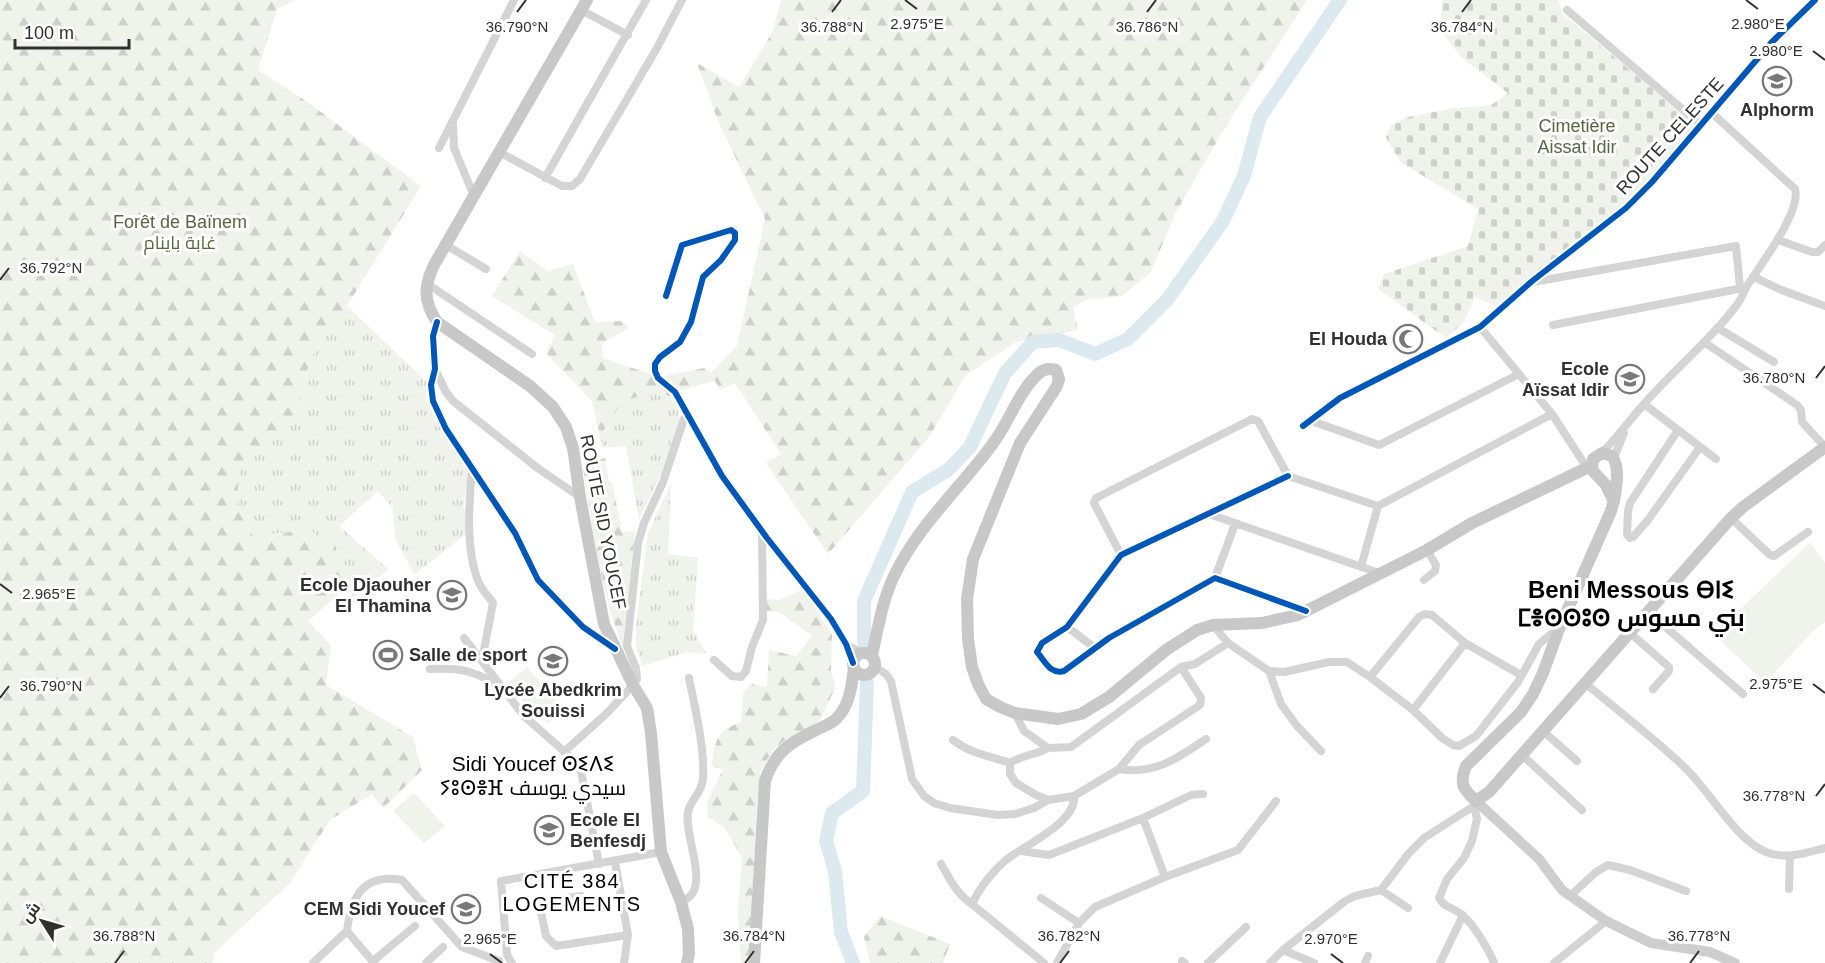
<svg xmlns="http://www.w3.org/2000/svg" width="1825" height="963" font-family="Arial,Cairo,'Noto Sans Tifinagh',sans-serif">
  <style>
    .grass { fill: url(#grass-tufts) }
    .forest { fill: url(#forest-firs) }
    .cemetery { fill: url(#cemetery-stones) }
    .pitch { fill: #f0f2ec }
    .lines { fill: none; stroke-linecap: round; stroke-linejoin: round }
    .river { stroke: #dceaf0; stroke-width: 14 }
    .street { stroke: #d4d4d4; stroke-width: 8 }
    .secondary { stroke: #cecece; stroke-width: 10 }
    .primary { stroke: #c8c8c8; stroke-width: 12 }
    .cycleway-casing { stroke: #fff; stroke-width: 10 }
    .cycleway { stroke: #0057b8; stroke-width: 6 }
    .ticks { fill: none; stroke: #303030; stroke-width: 2 }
    .labels { text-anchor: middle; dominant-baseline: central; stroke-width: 6; stroke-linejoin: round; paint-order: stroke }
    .poi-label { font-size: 18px; font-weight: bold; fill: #303030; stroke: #fff; text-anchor: end }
    .park-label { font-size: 18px; fill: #566741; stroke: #fff }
    .street-label { font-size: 18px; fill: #303030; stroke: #fff }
    .neighbourhood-label { font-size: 20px; letter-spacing: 1.5px; fill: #000; stroke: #fff }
    .quarter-label { font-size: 21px; fill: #000; stroke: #fff }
    .district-label { font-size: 24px; font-weight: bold; fill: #000; stroke: #fff }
    .ticks-label { font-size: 15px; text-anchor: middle; fill: #303030; stroke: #fff; stroke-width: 6; stroke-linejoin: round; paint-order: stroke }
  </style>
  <defs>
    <pattern id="grass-tufts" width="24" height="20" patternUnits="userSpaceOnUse" patternTransform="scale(1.5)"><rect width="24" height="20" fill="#f0f2ec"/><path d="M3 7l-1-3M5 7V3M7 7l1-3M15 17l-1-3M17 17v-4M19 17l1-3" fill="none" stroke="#ced0cb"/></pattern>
    <pattern id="forest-firs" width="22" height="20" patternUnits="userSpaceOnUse" patternTransform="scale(1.5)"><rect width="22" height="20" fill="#f0f2ec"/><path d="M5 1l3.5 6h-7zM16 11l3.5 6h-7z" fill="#ced0cb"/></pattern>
    <pattern id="cemetery-stones" width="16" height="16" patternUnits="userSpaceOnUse" patternTransform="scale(1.5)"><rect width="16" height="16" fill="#f0f2ec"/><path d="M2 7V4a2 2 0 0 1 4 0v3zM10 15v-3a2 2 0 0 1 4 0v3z" fill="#ced0cb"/></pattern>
  </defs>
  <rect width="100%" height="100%" fill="#fff"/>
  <path class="grass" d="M347,306L426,381V399L443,434L469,470L464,503L466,534L414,575L395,537L393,508L378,491L339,526L388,569L355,597L346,588L334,546L308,530L253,536L237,509L239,472L294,417L311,357Z
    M657,390L679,401L678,417H682L673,448L639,520L626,446L603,448L600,436L621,402Z
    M671,484L668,554L698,558L693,630L706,653H685L642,666L636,645V625L648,533Z"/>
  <path class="forest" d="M0,0H295L277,9L258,70L306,101L421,186L347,306L311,357L294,417L239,472L237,509L253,536L308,530L335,546L346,588L308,621L331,645L326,685L413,737L422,770L383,808L372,794L330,820L290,883L215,952L212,963H0Z
    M781,0H1307L1221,134L1175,214L1151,272L1122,296L1086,300L1073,307L1078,330L1016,342L966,375L929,437L828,554L766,463L781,454L735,383L720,390L715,381L681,390L665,376L704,368L711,373L737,346L765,219L718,121L697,63L739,87L772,33Z
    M520,251L548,271L573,264L595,322L622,321L629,328L601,344L603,358L659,377L679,401L657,390L622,402L600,436L592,401L546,353L555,335L492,296Z
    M605,458L609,482H612L622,532L635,531L624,633L627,648L634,669C601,610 594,529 582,464Z
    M804,589L832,635L831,672L836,686L820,721L788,738L773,750L761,770L757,803L749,963H741L738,914L742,857L724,827L708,817L707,803L723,769L711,767C716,741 714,732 741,722L743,693L752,684L767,687L769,650L796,656L812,636L779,612L766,611V599L779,600Z
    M880,916L950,944L943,963H870L864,937Z"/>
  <path class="cemetery" d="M1442,0H1558L1564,15L1697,126L1626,205L1495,306L1475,297L1463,323L1446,338L1378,289L1384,274L1468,246L1478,209L1400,162L1386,137L1391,125L1408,117L1454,108L1490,106L1508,93L1462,58L1440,30Z"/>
  <path class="pitch" d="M1810,543L1825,563V622L1813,631L1765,683L1714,634Z
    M527,667L566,711L548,723L525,703L508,683Z
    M414,793L445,826L424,843L393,811Z"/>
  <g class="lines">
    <path class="river" d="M864,642V601L912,492L948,470L970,447L1005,373L1033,342L1059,340L1095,354L1128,339L1167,300L1223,221L1244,176L1260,117L1340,0
      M853,963L841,932L835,871L826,841L832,813L863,791L867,683"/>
    <path class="street" d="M581,10L628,35
      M1567,10L1701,125
      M453,124L454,148L474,196
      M439,148L514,0
      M499,152L562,186H572L580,179L657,48L682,0
      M545,178L646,0
      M1778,240L1812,252H1818L1825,245
      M446,245L486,269
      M1754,277L1779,289L1825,306
      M1533,282L1736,246L1740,287
      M426,283L532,354
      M666,296L682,245L731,230L735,233V240L721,260L703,277L691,322L680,342L660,357L655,364V371L658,378L675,392L722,476L767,538L831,619L846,644L853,663
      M437,322L433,336L435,369L431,385L433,401L446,429L515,533L538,580L583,627L613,648
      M1553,325L1743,288
      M1480,327L1552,414L1587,468
      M1718,328L1774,362
      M1704,342L1797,405L1801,410L1802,422L1825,447
      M435,369L446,392L453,401L539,469L580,497
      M1644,404L1716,459
      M1309,420L1379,445L1519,374
      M1303,426L1340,398L1480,327L1531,282L1626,208L1652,182L1771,43L1815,0
      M1678,430L1630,503L1628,511L1627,535L1630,538L1633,537L1648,520L1700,447
      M1602,453C1617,437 1630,420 1644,404C1673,370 1709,342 1736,306C1741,300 1743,293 1747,286C1759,267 1802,211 1795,189L1712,113
      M1614,458L1624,433
      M472,469C469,504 465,550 479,583C482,590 489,597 493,603L482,660
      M1288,476L1121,555L1067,627L1042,643L1037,652C1045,661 1050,675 1064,671L1109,638L1215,578L1306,611
      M1206,513L1379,573
      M1731,518L1770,555L1774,556L1808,532
      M1121,555L1094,503L1096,498L1252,419L1258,421L1288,476L1378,506L1552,414
      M1361,567L1378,506
      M1215,578L1235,524
      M1424,580L1435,571L1436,565L1427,550
      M1647,611L1743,694
      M1213,625L1228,643L1269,671L1284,672L1329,662H1347L1370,677L1413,710L1442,738L1453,745L1459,746L1476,736L1518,682L1539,644L1557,629
      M1067,627L1095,648
      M1629,632L1669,667V671L1653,689
      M464,638L524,716L574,760L581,771L599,864
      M847,645L863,653
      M714,660L732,676L741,677L746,671L752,647L763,620L762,530
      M875,667L886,674L891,681L912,779L924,796L934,803L950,808L998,815L1015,814L1034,808L1048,800
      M430,669C462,668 472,670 500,686
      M1269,671L1281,704L1297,726L1321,751
      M1370,677L1419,617L1425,614L1432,615L1465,643L1521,675
      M1585,683C1617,710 1650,735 1680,763C1708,787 1734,839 1766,852C1786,860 1805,853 1825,848
      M1413,710L1465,643
      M1015,713L1024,731L1048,748C1036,755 1022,755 1010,763V774L1016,783L1036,795L1048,800L1074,796L1119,769L1139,745L1200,705L1201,698L1181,667
      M1543,731L1577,761
      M953,740C971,754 990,756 1010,763
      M1048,748L1071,747L1181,667L1195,664L1228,643
      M564,752L607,713L633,685L637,679L636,668L627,646L638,543L644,523L663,482L684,419L689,414
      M1521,754L1582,810
      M1119,769C1155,775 1178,758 1206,739
      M1474,806L1477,819L1472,841L1464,858L1447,879L1439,898C1444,908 1455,908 1462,915C1473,923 1489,950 1494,963
      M1143,818L1165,877
      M1021,851L1049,855L1143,818L1191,795L1203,794
      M615,862L628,935L624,963
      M941,864C952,882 955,892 973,905
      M1789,889L1790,857
      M1381,890L1408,908
      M581,896L539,902L546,936L556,946L628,935
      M1570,896L1596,872L1608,865L1630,870L1686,891
      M1041,898L1079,923
      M681,902C685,900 689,898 692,894C705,876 684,833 688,812C690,800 702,793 703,779C705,748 695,708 689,678
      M347,931L374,963
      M1283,950L1314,963
      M373,961L415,926
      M1182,961L1185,963
      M313,963L347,931C351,897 363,873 402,880L462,947L499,961
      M426,963L443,947
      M512,963L507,955L501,881L661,852
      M1044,963L973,905L974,900C981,886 994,870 1006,860C1025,845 1077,822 1074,796
      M1057,963L1079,923L1095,907L1165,877L1238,850L1276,801
      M1208,963L1246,927
      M1270,963L1283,950L1345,901L1355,896L1381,890L1409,853L1424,838L1474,806L1476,801
      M1365,963L1368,956
      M1440,963L1463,915
      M1554,963L1606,921"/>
    <path class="secondary" d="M1476,801L1539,859L1562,890L1606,921L1651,943L1710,952L1735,963"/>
    <path class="primary" d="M587,0L434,265C424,286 423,301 437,322L530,386L553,407L566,427L573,448L580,497L604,624L633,685L647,708L651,733L661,852L681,902L688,929L689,954L687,963
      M1614,502L1606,485L1592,470L1593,459L1602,453L1612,456C1621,468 1616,496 1611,511L1559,629L1543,673L1533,694L1521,712L1466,766C1459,784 1463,789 1476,801L1489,792L1731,518L1743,507L1825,447
      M853 664a11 11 0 1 1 22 0a11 11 0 1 1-22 0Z
      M872,655C878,629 882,601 894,576C918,525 961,488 994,442C1010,420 1019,391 1039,373C1044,369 1050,368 1056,370L1059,379L1057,386L1020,443L973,559L967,599L968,639L972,667L978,684L986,699L1000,707L1015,713L1058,719L1081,714L1109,697L1166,650L1197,630L1213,625L1262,623L1298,615L1427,550L1472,523L1591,466
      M754,963L765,781C775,752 789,743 816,730C822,727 831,724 836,719C850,706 852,684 854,667"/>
    <g class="cycleway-casing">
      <path id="cycleway" d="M666,296L682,245L731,230L735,233V240L721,260L703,277L691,322L680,342L660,357L655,364V371L658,378L675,392L722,476L767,538L831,619L846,644L853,663
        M437,322L433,336L435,369L431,385L433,401L446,429L515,533L538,580L583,627L615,649
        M1303,426L1340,398L1480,327L1531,282L1626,208L1652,182L1771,43L1815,0
        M1288,476L1121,555L1067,627L1042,643L1037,652C1045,661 1050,675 1064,671L1109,638L1215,578L1306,611"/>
    </g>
    <use href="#cycleway" class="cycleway"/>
  </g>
  <path class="ticks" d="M905,0L917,9M1746,0L1758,9M517,12L526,0M832,12L841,0M1147,12L1156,0M1462,12L1471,0M1813,51L1825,60M0,280L9,268M1816,378L1825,366M0,584L12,593M1813,684L1825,693M0,698L9,686M1816,796L1825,784M490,954L502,963M1331,954L1343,963M115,963L124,951M745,963L754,951M1060,963L1069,951M1690,963L1699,951"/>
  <defs>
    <g id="school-ring" transform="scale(1.5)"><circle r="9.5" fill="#fff" stroke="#787878" stroke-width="1.5"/><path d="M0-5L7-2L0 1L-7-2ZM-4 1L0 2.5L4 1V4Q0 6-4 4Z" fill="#787878"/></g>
    <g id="mosque-ring" transform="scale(1.5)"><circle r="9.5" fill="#fff" stroke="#787878" stroke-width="1.5"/><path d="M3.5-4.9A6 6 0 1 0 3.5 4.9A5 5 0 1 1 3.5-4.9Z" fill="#787878"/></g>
    <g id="stadium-ring" transform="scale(1.5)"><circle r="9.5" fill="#fff" stroke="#787878" stroke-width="1.5"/><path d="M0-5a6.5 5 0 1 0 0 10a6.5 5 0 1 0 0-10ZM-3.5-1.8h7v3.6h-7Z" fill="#787878"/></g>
  </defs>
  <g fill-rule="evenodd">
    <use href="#school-ring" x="1777" y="81"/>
    <use href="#mosque-ring" x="1408" y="339"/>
    <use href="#school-ring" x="1630" y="379"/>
    <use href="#school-ring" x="452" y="595"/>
    <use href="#stadium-ring" x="388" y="655"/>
    <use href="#school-ring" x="553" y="661"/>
    <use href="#school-ring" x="549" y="830"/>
    <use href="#school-ring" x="466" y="909"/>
  </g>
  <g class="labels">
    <g class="poi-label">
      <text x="1777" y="110" text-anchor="middle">Alphorm</text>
      <text x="1387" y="339">El Houda</text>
      <text x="1609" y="369">Ecole<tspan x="1609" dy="21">Aïssat Idir</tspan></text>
      <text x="431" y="585">Ecole Djaouher<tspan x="431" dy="21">El Thamina</tspan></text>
      <text x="409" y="655" text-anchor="start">Salle de sport</text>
      <text x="553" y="690" text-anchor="middle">Lycée Abedkrim<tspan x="553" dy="21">Souissi</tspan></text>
      <text x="570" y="820" text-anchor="start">Ecole El<tspan x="570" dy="21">Benfesdj</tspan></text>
      <text x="445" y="909">CEM Sidi Youcef</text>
    </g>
    <g class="park-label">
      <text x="1577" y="126">Cimetière<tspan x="1577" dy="21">Aissat Idir</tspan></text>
      <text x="180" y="222">Forêt de Baïnem<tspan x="180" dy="21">غابة باينام</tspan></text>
    </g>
    <g class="street-label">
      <text transform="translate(1670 136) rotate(-48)">ROUTE CELESTE</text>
      <text transform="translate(603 522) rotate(79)">ROUTE SID YOUCEF</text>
    </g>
    <g class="neighbourhood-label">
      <text x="572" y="881">CITÉ 384<tspan x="572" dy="23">LOGEMENTS</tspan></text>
    </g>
    <g class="quarter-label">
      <text x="533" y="763">Sidi Youcef ⵙⵉⴷⵉ<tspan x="533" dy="24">ⵢⵓⵙⴻⴼ سيدي يوسف</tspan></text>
    </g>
    <g class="district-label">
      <text x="1631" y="589">Beni Messous ⴱⵏⵉ<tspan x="1631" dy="28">ⵎⴻⵙⵙⵓⵙ بني مسوس</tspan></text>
    </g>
  </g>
  <g class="ticks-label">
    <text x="917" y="29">2.975°E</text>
    <text x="1758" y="29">2.980°E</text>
    <text x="517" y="32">36.790°N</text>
    <text x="832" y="32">36.788°N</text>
    <text x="1147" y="32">36.786°N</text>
    <text x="1462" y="32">36.784°N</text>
    <text x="1776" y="56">2.980°E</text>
    <text x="51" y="273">36.792°N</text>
    <text x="1774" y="383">36.780°N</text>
    <text x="49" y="599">2.965°E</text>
    <text x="1776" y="689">2.975°E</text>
    <text x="51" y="691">36.790°N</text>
    <text x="1774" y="801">36.778°N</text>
    <text x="124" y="941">36.788°N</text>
    <text x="754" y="941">36.784°N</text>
    <text x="1069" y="941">36.782°N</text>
    <text x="1699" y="941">36.778°N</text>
    <text x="490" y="944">2.965°E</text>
    <text x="1331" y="944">2.970°E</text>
  </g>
  <g transform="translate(42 921) rotate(307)" stroke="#ffffff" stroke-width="4.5" paint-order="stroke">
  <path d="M0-4.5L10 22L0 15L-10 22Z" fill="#303030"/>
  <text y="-9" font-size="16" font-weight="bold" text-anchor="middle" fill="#303030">ش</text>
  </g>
  <path d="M15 39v9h114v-9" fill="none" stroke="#303030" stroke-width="3"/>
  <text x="24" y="39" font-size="18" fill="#303030" stroke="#ffffff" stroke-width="4.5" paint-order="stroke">100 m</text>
</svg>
